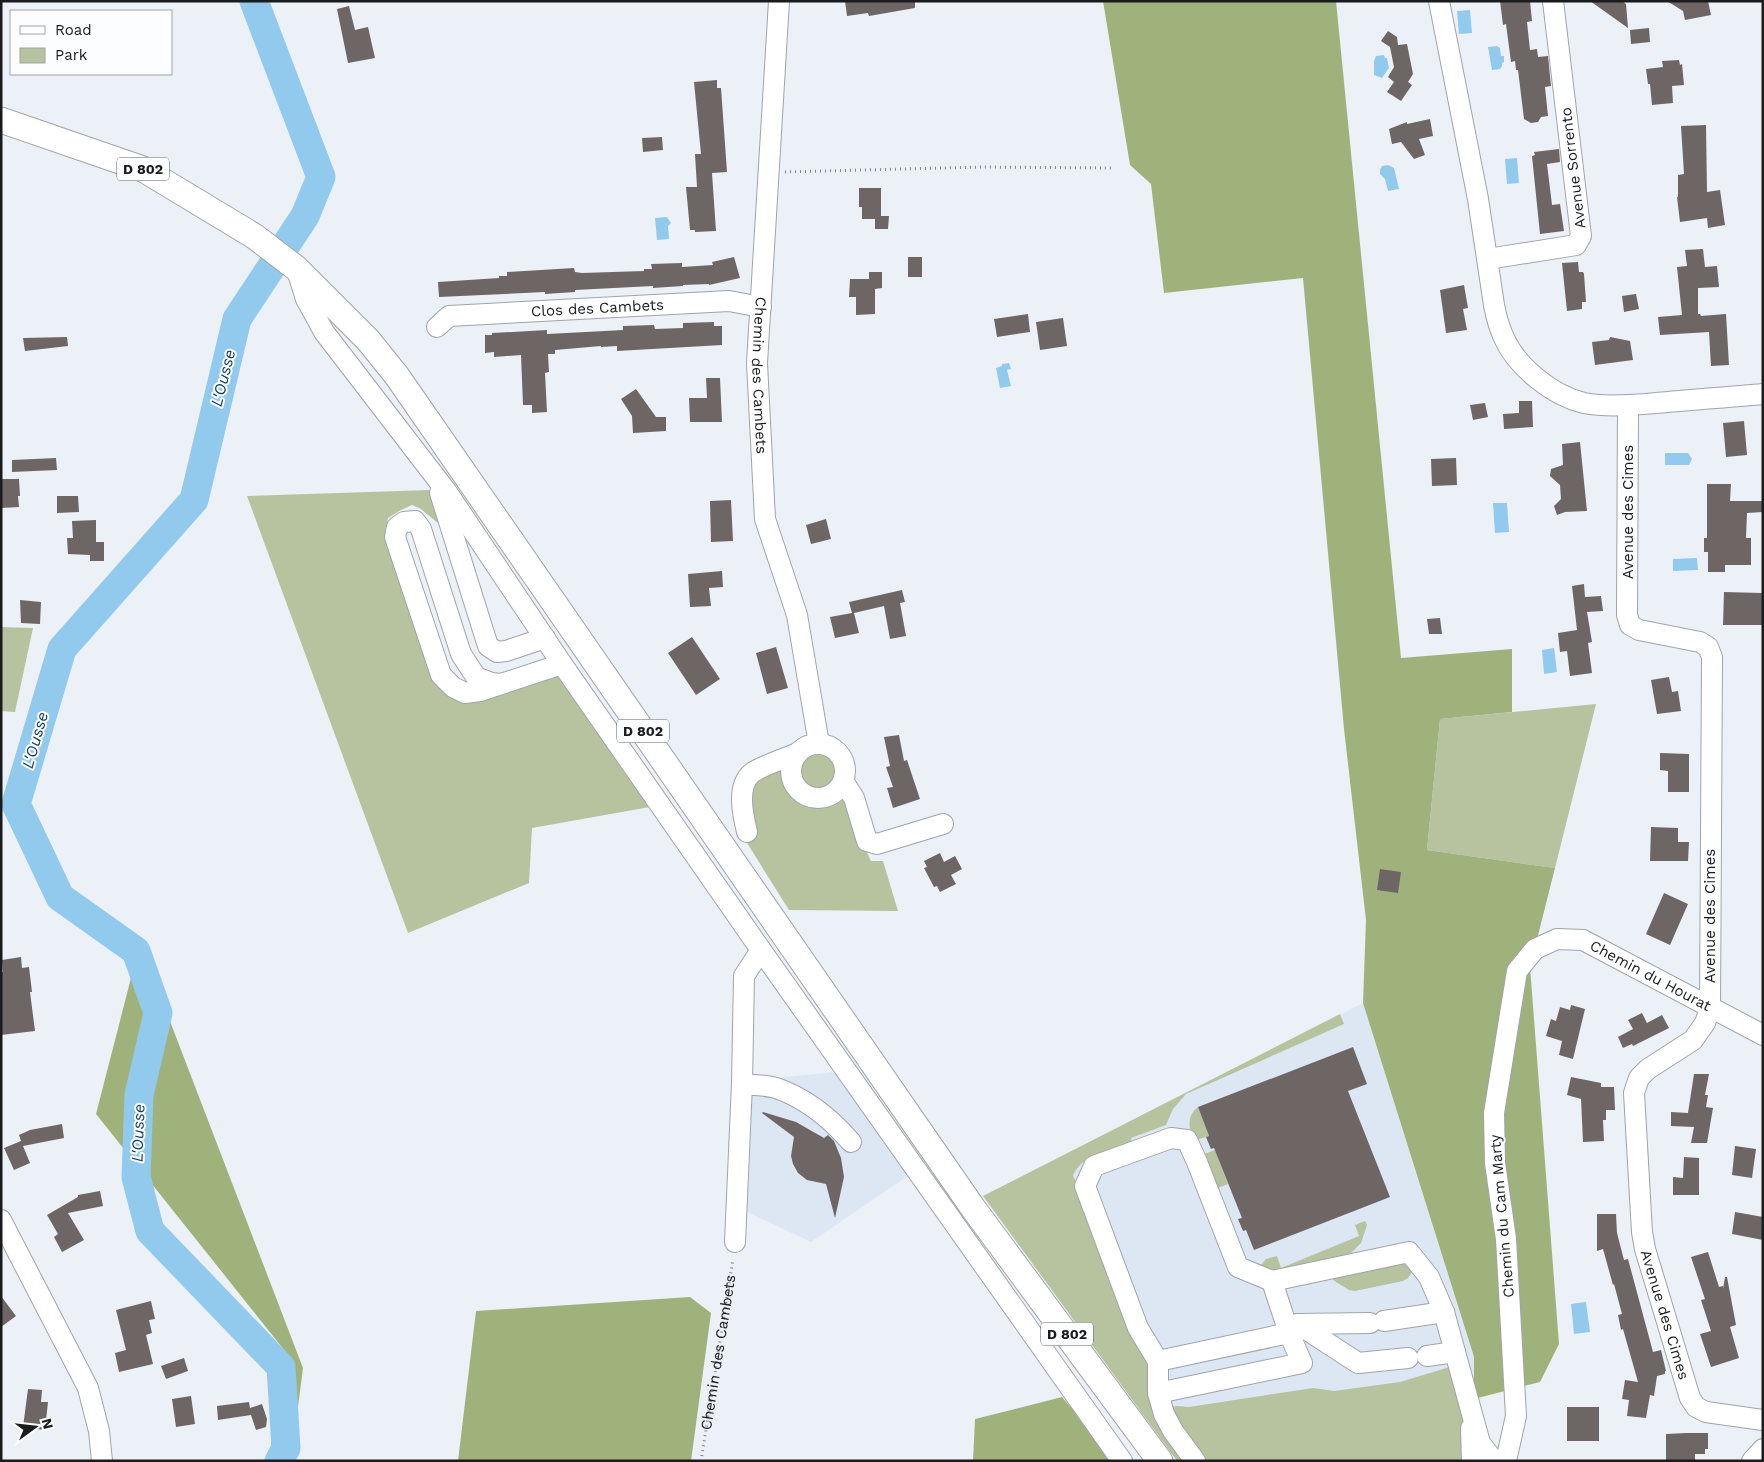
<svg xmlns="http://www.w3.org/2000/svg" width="1764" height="1462" font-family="'Work Sans',sans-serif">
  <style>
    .built { fill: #dde7f3 }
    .green { fill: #b6c39e }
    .forest { fill: #a0b27c }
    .water { fill: #91caed }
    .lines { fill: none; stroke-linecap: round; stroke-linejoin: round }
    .river { stroke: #91caed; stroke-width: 29 }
    .building { fill: #6d6664 }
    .minor-casing { stroke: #9fa4a9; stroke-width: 22 }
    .major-casing { stroke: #9fa4a9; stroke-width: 27 }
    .path { stroke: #818589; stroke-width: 3; stroke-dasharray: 1 4; stroke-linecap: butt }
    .minor { stroke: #fff; stroke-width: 20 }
    .major { stroke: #fff; stroke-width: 25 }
    .labels { text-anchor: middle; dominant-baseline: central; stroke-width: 4; stroke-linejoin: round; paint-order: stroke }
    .shield { fill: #fcfdff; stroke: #5d5f61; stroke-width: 1 }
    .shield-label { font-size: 14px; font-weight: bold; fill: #191b1d }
    .street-label { font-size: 15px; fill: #191b1d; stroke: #fcfdff }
    .water-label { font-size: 16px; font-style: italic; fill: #15425a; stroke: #fcfdff }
  </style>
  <rect width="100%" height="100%" fill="#ecf1f7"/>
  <path class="built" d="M1363,1003L1474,1358L1473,1461H1177L983,1196Z
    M846,1071L918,1169L811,1242L743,1210L753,1080Z"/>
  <path class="green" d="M430,490L456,518L439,524L421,509L412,505L399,511L388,518L385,531L436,680L459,699L562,674L650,807L532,828L529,883L408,933L247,496Z
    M1,627L33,628L15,712L1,711Z
    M1596,704L1555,868L1427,850L1440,719Z
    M801 772a17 17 0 1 1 34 0a17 17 0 1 1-34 0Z
    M786,767C787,785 800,810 822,805C831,803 835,796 843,793L864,846L871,861H883L898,911L789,910L742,835L747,800L755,774Z
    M1340,1014L1344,1024L1186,1094L1173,1109L1166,1125L1131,1138L1132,1144C1110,1150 1085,1152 1073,1175L1142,1352L1149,1369L1148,1382L1156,1415L1187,1461H1177L983,1196Z
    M1198,1107L1209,1136L1193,1141C1189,1129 1186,1116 1198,1107Z
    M1215,1150L1228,1184L1213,1190L1199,1156Z
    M1365,1221L1367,1225L1361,1243L1351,1253L1277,1273L1259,1267L1266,1259L1277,1256L1281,1268L1359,1236L1355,1225Z
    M1404,1260L1413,1271L1408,1278L1403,1281L1355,1291L1349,1290L1333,1280V1278Z
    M1453,1366L1461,1392L1468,1461H1202L1173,1421L1171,1407L1177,1406L1189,1407L1313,1388L1334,1391L1400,1382Z"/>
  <path class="forest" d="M1103,1H1336L1401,658L1512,649V712L1440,719L1427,850L1555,868L1530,967L1559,1344L1540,1382L1474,1399V1357L1363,1003L1366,920L1344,729L1303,278L1164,293L1151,184L1130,165Z
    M140,943L303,1368L291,1461H269L285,1351L96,1114Z
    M690,1297L711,1313L691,1461H458L476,1311Z
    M1062,1397L1117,1461H973L975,1419Z"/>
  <path class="water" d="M1470,10L1472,33L1459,34L1457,11Z
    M1497,46L1500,48L1501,56H1504V62L1502,63V66L1500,69L1492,70L1488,47Z
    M1384,55L1385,58H1387L1389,68L1382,78L1374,75V61L1376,56Z
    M1517,158L1519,183L1507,184L1505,159Z
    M1388,165L1394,168L1399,189L1388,191L1385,179L1380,174V170L1382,166Z
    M667,217L671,223L668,226L669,239L657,240L655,218Z
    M1009,363L1011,369L1007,370L1011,386L1000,388L996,368L1002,366V364Z
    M1665,453H1688L1692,459L1689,465H1665Z
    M1493,503H1507L1509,532L1495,533Z
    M1697,558L1698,570L1673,571V559Z
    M1554,648L1557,672L1544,674L1542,650Z
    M1586,1302L1590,1332L1574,1334L1571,1304Z"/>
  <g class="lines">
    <path class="river" d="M254,1L321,177L305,216L237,319L194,500L62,649L16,804L60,897L136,951L158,1013L139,1095L136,1177L150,1231L281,1367L286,1448L279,1461"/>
  </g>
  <path class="building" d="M845,1H915V8L869,16L868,13L847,16Z
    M1500,1H1530L1532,21L1527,22L1530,50L1537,49L1538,57L1548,56L1551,86L1545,87L1548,116L1541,117L1538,122L1531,123L1524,119L1518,70H1516L1515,61L1511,62L1506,24L1503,25Z
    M1590,1H1622L1626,4L1628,28Z
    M1667,1H1708L1711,15L1685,20L1683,11Z
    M349,6L355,30L368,27L375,58L348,63L337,9Z
    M1649,28L1650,42L1631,44L1630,30Z
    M1388,31L1397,37L1398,45L1407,44L1413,74L1408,82L1412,85L1401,101L1387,92L1394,82L1388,77L1394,67L1390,47L1381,41Z
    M1679,60L1680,65L1682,64L1684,85L1672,86L1673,103L1652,105L1650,84H1648L1646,69L1663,67L1662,61Z
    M717,80V88H721L727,172L712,173L716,231L695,232V230H690L686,187H697L695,154H701L694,82Z
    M1430,119L1433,136L1419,139L1425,155L1414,159L1401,142L1392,144L1389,129L1407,122V124Z
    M1706,125L1707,192L1720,190L1725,225L1708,228L1707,218L1680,222L1677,197H1678V175L1684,174L1681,126Z
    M662,137L663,150L643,152L642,138Z
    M1559,149L1560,162L1547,164L1552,205L1560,204L1564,231L1540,234L1532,156L1535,155L1534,152Z
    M859,188H881V216H889L888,229H875V219H862V207H859Z
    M1703,249L1705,267L1717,266L1719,287L1698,288V314H1700L1701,316L1726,314L1729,365L1711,366L1709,332L1660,335L1658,317L1682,315L1677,267L1687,266L1685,250Z
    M734,257L740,278L709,285V284L683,285V286L653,288V286L575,290V292L545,294V292L439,297L438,282L499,278V276H507V272L574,268L575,272L582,273L644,271V269H652L651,264L682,263V267L713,265L712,262Z
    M908,257H922V277H908Z
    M1578,262L1579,272H1583L1584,274L1586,302H1582V309L1567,311L1562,263Z
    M869,272H882V288L875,289V314L856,315V297H849L850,279H869Z
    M1464,285L1468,308L1463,309L1467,330L1446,333L1440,290Z
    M1636,294L1639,309L1624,312L1622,296Z
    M1028,314L1030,332L997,337L994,319Z
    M1063,318L1067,346L1040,350L1036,322Z
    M714,322V326H722V345L617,351V346L601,347V346L555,350V354H548L549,372L545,373L547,412L532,413V405H523L521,355L494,357V352L485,353V335H492V333L547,330V334L605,331L623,330V326L654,325L655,329L683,328V323Z
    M67,337L68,346L25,351L23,338Z
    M1610,337L1630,341L1633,360L1595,365L1592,342L1609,340Z
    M706,378H720L722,422H690L689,398H707Z
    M636,389L656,417H666V431L633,433L632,416L621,399Z
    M1519,401H1532L1533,427L1504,429L1503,414L1519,413Z
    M1485,403L1488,417L1473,420L1470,405Z
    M1744,421L1747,455L1726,457L1723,423Z
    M1580,442L1587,511L1565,512L1557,515L1554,506L1561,499L1560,485L1550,476L1551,469L1563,465L1562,444Z
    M56,458L57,470L12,472V460Z
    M1456,458L1457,485L1432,486L1431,459Z
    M1,479H19L20,496H18L19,507L1,508Z
    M1707,484H1731L1730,501H1763V512L1747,513L1746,538H1751V565H1725V572H1708V552H1704V538H1707Z
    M57,496H78L79,512L57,513Z
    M731,500L733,541L711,542L710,501Z
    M826,519L831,539L811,544L806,525Z
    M96,520V542H104V561H90V555L68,554L67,538H73L72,521Z
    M722,571L723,587L709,588L711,606L690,607L688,574Z
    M1584,584L1585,597L1601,596L1603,611L1587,612L1592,642L1588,643L1592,673L1570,676L1567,651L1560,652L1558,633L1577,630L1572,586Z
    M902,590L905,602L900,603L906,636L890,639L884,606L854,613L859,633L835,638L830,617L852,613L849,602Z
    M1724,592L1762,593V625H1723Z
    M20,600L41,602L40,624L21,623Z
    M1440,618L1442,634H1429L1427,619Z
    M692,637L720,679L696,695L668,653Z
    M776,647L788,688L767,694L756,653Z
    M1669,677L1672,692L1678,691L1681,711L1657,714L1651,680Z
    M899,735L904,761L907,760L920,799L893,808L887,788L893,787L886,767L890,766L884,737Z
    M1660,753L1689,754V792H1668V771L1660,770Z
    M1651,827L1678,828V842H1689L1688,861H1650Z
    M940,853L944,862L955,856L962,869L951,875L956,884L940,892L937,886L934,887L924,868L927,867L924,861Z
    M1380,869L1401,872L1398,893L1377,890Z
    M1664,893L1688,904L1670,945L1646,934Z
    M21,957L22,968L29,967L32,992H30L35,1031L1,1035V972H3L2,960Z
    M1571,1005L1585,1009L1573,1059L1559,1055L1562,1041L1546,1036L1551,1019L1556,1021L1560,1007L1570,1010Z
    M1642,1013L1647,1023L1662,1015L1669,1028L1633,1046L1632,1044L1623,1048L1618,1037L1633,1029L1628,1020Z
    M1353,1047L1367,1084L1348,1091L1390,1197L1254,1250L1246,1230L1243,1231L1238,1219L1242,1218L1214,1148L1211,1149L1206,1137L1209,1136L1198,1107Z
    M1694,1074H1709L1705,1095H1708L1706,1107L1713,1108L1707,1143H1691L1694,1127L1671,1126V1112L1688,1113Z
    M1571,1077L1601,1083V1087H1614L1615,1110H1606V1120H1603L1604,1141L1583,1142L1581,1099L1567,1095Z
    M763,1112L796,1122L824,1138L828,1135L834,1141L841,1158L844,1177L835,1218L826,1184L807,1180L798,1173L793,1164L791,1156L794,1137L762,1113Z
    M62,1124L64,1138L23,1146L30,1163L14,1170L4,1148L21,1141L19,1135L30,1130Z
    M1735,1146L1756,1149L1752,1178L1732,1175Z
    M1684,1157L1699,1158V1195H1673V1177L1683,1178Z
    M100,1191L103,1206L68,1213L84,1240L62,1252L54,1237L58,1234L47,1215L78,1197V1195Z
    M1735,1212L1763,1217V1240L1732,1234Z
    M1597,1214H1616L1617,1233L1624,1260L1628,1259L1653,1352L1661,1350L1666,1371H1665V1374L1657,1376L1654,1396L1650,1395L1646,1418L1627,1416L1629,1400L1622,1399L1625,1380L1638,1382L1623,1329L1621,1330L1618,1315L1622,1314L1614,1284L1613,1285L1603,1249L1597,1251Z
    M1708,1252L1719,1287L1723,1286V1289L1725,1277H1727L1736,1325L1730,1327L1739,1358L1711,1367L1700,1334L1711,1331L1701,1300L1705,1299L1691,1257Z
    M1,1296L16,1316L1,1327Z
    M151,1301L155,1319L149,1320L152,1333L146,1335L153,1364L119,1372L115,1353L126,1350L116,1310Z
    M184,1358L188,1371L166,1379L161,1366Z
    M28,1389L42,1390L41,1402H48L45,1430L23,1427Z
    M191,1396L195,1424L176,1427L172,1399Z
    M249,1402L250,1408L262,1404L267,1419L266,1427L256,1430L251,1415L218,1420L217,1406Z
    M1567,1407H1599V1441H1567Z
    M1686,1433H1708V1449H1705V1454H1695V1461H1666V1434Z"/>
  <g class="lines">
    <g class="minor-casing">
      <g id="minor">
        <path id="s2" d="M779,1L757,363L765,519L797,615L819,744"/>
        <path d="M1439,1L1478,199L1494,305C1496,316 1499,327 1504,338C1517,367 1553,396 1584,403C1611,408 1641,404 1668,402C1700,399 1731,397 1763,394"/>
        <path d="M1488,259L1576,245L1581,236L1553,1"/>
        <path d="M297,270L306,299L324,332L447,492L562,664L761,950L1122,1461"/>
        <path id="s3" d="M437,327L449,316L729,301L761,307"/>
        <path id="s4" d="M1628,405L1627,615L1630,625L1639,630L1700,642L1708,647L1712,657L1710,1009L1705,1023L1693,1040L1648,1069L1639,1078L1634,1093L1642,1232L1645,1249L1690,1398L1696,1407L1706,1412L1763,1420"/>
        <path d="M440,493L488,646L497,652L506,651L545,638"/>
        <path d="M501,684L492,683L476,677L461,654L421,529L415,521L404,522L397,527L395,537L441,675L453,687L465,693L480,691L562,664"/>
        <circle cx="818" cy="771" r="27"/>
        <path d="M843,781L854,798L867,841L877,844L943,824"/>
        <path d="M747,832C743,815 736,786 752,773C759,767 788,757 798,753"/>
        <path d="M742,1084C753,1085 766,1085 776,1088C806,1098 831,1119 851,1142"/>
        <path d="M1,1220L88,1388L99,1431L102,1461"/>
        <path d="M735,1242L742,1084L744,976L761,950"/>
        <path d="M1384,1321L1444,1312"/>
        <path d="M1298,1324L1358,1363L1408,1358"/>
        <path d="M1427,1356L1455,1352"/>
        <path d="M1158,1361L1289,1333L1272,1281L1409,1252L1429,1277L1444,1312L1480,1443L1494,1461"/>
        <path d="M1158,1393L1302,1363L1289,1333L1298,1324L1370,1323"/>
        <path d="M1471,1428L1472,1461"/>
        <path d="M1195,1461L1173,1431L1164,1414L1158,1393V1361L1138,1328L1085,1186L1094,1166L1171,1138L1187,1140L1197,1162L1238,1267L1272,1281"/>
        <path id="s5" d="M1506,1461L1516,1416L1506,1239L1495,1163L1494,1113L1517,971L1535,949L1557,939L1583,940L1763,1035"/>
        <path d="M1752,1461L1763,1449"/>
      </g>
    </g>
    <g class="major-casing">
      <path id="major" d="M1,120L143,169L254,236L296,268L368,340L397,376L973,1208L1160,1461"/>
    </g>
    <g class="path">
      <path d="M785,172L981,167L1113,168"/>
      <path id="s1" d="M701,1461L733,1259"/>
    </g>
    <use href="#minor" class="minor"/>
    <use href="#major" class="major"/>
  </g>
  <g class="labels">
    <g class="shield">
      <rect x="117" y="157.5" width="52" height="23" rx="4"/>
      <rect x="617" y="719.5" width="52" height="23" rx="4"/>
      <rect x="1041" y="1322.5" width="52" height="23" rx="4"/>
    </g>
    <g class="shield-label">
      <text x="143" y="169">D 802</text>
      <text x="643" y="731">D 802</text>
      <text x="1067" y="1334">D 802</text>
    </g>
    <g class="street-label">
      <text transform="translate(1573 168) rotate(-97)">Avenue Sorrento</text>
      <text stroke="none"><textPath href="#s3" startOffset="165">Clos des Cambets</textPath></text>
      <text stroke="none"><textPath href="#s2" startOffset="375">Chemin des Cambets</textPath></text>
      <text transform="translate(1628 512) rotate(-90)">Avenue des Cimes</text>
      <text transform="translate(1710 916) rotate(-90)">Avenue des Cimes</text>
      <text stroke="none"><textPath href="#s5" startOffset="649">Chemin du Hourat</textPath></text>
      <text transform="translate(1502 1216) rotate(-95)">Chemin du Cam Marty</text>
      <text stroke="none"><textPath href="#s4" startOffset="1008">Avenue des Cimes</textPath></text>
      <text stroke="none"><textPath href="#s1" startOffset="110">Chemin des Cambets</textPath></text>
    </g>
    <g class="water-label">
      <text transform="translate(223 378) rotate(-76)">L'Ousse</text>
      <text transform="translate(35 740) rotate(-74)">L'Ousse</text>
      <text transform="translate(138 1133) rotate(-88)">L'Ousse</text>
    </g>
  </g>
  <rect width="1764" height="1462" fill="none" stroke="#191b1d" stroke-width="5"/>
  <rect x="10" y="10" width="162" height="65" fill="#fcfdff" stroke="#a1a3a5"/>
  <rect x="20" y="26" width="25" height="8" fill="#ffffff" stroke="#a1a3a5"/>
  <text x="55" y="35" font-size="15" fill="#191b1d">Road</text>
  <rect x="20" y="48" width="25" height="15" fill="#b6c39e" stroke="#a1a3a5"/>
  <text x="55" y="60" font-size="15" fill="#191b1d">Park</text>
  <g transform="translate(35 1427) rotate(75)" stroke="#fcfdff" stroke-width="4" paint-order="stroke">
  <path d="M0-4L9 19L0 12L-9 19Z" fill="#191b1d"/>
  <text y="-8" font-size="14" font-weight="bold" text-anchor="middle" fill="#191b1d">N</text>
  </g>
</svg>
